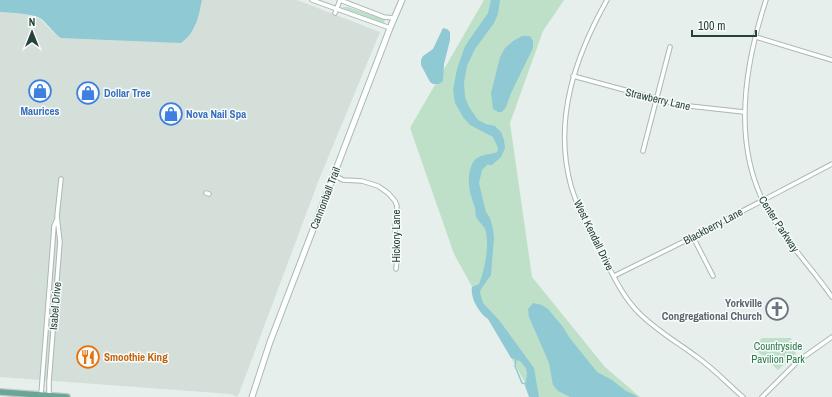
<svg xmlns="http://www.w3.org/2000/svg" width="832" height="397" font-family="'Archivo Narrow',sans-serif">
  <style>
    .built { fill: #d4dfda }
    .green { fill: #bfe0c8 }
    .water { fill: #8ec9d4 }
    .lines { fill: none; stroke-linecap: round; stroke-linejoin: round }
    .stream { stroke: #8ec9d4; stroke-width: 1.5 }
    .street-casing { stroke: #a8b8b2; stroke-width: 5.5 }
    .secondary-casing { stroke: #a4bbb3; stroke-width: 7 }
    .primary-casing { stroke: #c2cac8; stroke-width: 8 }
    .street { stroke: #fff; stroke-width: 3.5 }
    .secondary { stroke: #fff; stroke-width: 5 }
    .primary { stroke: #6aa596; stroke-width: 5.5 }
    .labels { text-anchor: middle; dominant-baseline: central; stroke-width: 3; stroke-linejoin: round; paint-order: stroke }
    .shop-label { font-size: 11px; font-weight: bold; fill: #366cbe; stroke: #f7fbf9; text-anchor: start }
    .street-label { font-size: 11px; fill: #24423a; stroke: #f7fbf9 }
    .worship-label { font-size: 11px; font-weight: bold; fill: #5b616d; stroke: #f7fbf9; text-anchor: end }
    .park-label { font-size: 11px; fill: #2d7a4b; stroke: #f7fbf9 }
    .food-label { font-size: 11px; font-weight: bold; fill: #c56008; stroke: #f7fbf9; text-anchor: start }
  </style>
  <rect width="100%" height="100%" fill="#e6efeb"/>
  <path class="built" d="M202,0H297L380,32L318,182L240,391L237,397L231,394L0,377V12L24,14L39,18L55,34L181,43L195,28Z"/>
  <path class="green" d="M484,0H564L543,31L510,123L532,277L605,367L640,397H533L454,254L410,128Z
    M341,7H348L384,19L385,21L383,23Z
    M762,338H791L796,354L778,370L754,348Z"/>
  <path class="water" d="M0,0H202C198,18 197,31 181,43L61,38C53,33 45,20 38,17C26,13 12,13 0,12Z
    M491,0H500L498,14L494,23L475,49L467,66L464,82L465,97L469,107L478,120L486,124L495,126L501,132L504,140L505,148L501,157L492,165H487L482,170L479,183L486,212L490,218L493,229L494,238L491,275L481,289L480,293L483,303L499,320L534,368L539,397H529L525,386L527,374L526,368L520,361L511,358L488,319C479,313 470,298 472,287L479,284C485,269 489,248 486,232C485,226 479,223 476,217C475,214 476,211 475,208C474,205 473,202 472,199C468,188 467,171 474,161C479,154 490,155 497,152L498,148L493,137L470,125L463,117L455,103L453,90L457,69L465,46L488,13Z
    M443,28L447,29L450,32V40L444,64L443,81L439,84H433L430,82L421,65V60L423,56L433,49Z
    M522,36H530L533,41V48L511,93L506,107L502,112H498L493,109L491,93L500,57L505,48L513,41Z
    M533,303L542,305L548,309L563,327L569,337L597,372L612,380L626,391L633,394L638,397H570L558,391L553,385L549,363L529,317L528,309Z"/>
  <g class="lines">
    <path class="stream" d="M516,359L515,366L522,383L526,384"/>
    <g class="street-casing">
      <path id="street" d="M312,0L390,28
        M340,0L384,17L394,18
        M607,0C575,57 553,120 571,186C578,209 589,231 601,252C612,273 622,296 639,313C657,331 677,342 697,357C714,369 728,384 743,397
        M766,0C744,67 731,148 769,212C787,243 812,268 832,297
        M335,13L340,0
        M756,37L832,60
        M573,76L680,105L744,112
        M643,151L670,47
        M334,175L343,180L362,181L378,186L388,193L395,201L397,206L395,230L398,247L396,269
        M206,193L209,194
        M693,237L713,276
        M614,276L693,237L832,164
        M41,395L52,253L54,226L57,219
        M49,395V382L60,242L57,216L61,179
        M762,397L798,361L832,337"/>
    </g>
    <g class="secondary-casing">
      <path id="secondary" d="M252,397L270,342L390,28L402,0"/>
    </g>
    <g class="primary-casing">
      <path id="primary" d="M0,392L67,397"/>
    </g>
    <use href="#street" class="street"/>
    <use href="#secondary" class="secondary"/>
    <use href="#primary" class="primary"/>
  </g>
  <defs>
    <g id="shop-ring" transform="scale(1.15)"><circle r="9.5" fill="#f7fbf9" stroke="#3f7fe0" stroke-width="1.5"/><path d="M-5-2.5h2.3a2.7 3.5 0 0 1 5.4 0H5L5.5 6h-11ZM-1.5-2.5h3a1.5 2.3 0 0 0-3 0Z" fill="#3f7fe0"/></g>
    <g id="church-ring" transform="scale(1.15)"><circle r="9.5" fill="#f7fbf9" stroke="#6b7280" stroke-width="1.5"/><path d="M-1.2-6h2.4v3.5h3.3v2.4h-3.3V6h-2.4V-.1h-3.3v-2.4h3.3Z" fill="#6b7280"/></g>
    <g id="restaurant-ring" transform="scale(1.15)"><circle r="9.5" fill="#f7fbf9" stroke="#e8710a" stroke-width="1.5"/><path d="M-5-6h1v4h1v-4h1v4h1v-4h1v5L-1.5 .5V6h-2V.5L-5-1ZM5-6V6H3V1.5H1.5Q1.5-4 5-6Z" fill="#e8710a"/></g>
  </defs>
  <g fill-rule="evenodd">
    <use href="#shop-ring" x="40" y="91"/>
    <use href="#shop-ring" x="88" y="93"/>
    <use href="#shop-ring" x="171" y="114"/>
    <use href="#church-ring" x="777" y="309"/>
    <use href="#restaurant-ring" x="88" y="357"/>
  </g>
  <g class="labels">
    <g class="shop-label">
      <text x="104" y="93">Dollar Tree</text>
      <text x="40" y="111" text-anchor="middle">Maurices</text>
      <text x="186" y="114">Nova Nail Spa</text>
    </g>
    <g class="street-label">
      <text transform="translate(658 99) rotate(13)">Strawberry Lane</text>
      <text transform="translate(325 198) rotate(-69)">Cannonball Trail</text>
      <text transform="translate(779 224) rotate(57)">Center Parkway</text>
      <text transform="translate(713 226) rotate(-28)">Blackberry Lane</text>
      <text transform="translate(594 235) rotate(64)">West Kendall Drive</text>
      <text transform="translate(396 236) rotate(-90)">Hickory Lane</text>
      <text transform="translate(55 306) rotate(-85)">Isabel Drive</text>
    </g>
    <g class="worship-label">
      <text x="762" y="303">Yorkville<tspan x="762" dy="13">Congregational Church</tspan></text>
    </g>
    <g class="park-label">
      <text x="778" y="346">Countryside<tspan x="778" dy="13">Pavilion Park</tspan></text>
    </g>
    <g class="food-label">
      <text x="104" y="357">Smoothie King</text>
    </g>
  </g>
  <g transform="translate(32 32)" stroke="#f7fbf9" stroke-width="3" paint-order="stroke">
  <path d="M0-3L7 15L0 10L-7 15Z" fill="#24423a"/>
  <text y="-6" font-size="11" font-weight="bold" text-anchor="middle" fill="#24423a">N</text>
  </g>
  <path d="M692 30v6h64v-6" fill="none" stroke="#24423a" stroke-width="2"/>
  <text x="698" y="30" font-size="12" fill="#24423a" stroke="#f7fbf9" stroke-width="3" paint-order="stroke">100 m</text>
</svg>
